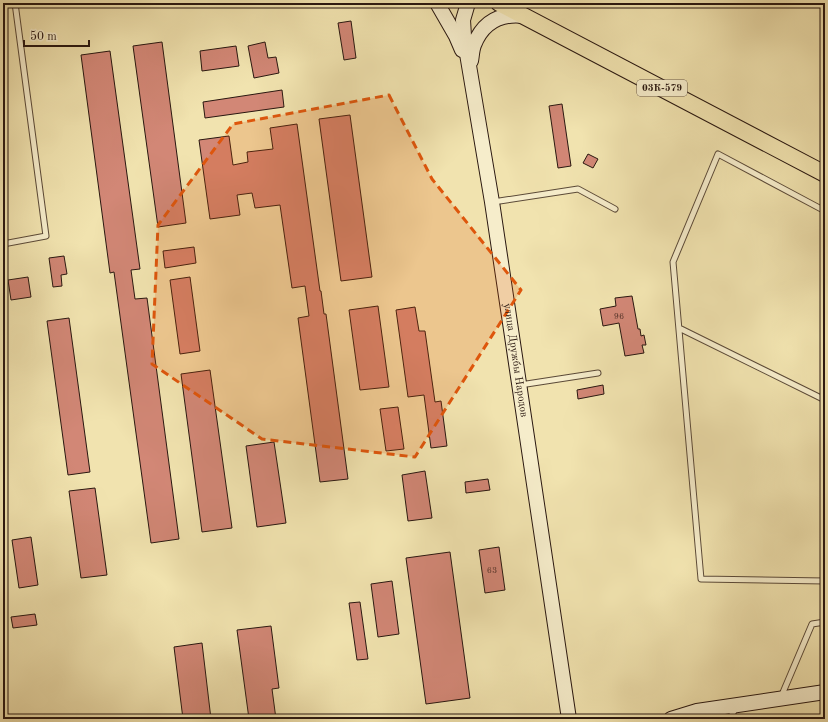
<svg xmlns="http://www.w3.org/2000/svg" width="828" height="722" font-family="'Old Standard TT',serif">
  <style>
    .building { fill: #d28776; stroke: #291710 }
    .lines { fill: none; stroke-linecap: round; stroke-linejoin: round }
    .lane-casing { stroke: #5b4a38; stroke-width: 7 }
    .secondary-casing { stroke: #291710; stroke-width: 16 }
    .primary-casing { stroke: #291710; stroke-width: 18 }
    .lane { stroke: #f6edcb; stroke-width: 5 }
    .secondary { stroke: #f6edcb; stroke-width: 14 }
    .primary { stroke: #f1e3af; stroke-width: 16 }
    .marked { fill: #de560c; fill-opacity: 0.2; stroke: #de560c; stroke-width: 3; stroke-dasharray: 8 5; stroke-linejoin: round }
    .labels { text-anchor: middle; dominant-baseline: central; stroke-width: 4; stroke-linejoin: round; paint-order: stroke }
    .number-label { font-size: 9px; fill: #53332a }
    .shield { fill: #f6edcb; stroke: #665748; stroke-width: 1 }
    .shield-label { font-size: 10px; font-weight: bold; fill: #291710 }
    .street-label { font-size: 11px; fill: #291710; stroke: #f6edcb }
  </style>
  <rect width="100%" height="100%" fill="#f1e3af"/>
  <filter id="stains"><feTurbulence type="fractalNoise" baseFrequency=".005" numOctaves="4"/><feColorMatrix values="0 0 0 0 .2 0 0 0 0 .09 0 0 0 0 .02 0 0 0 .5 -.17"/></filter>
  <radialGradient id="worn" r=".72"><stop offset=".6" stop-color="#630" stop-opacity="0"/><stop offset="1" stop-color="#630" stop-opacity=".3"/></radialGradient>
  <path class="building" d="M351,21L356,58L344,60L338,23Z
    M162,42L186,223L158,227L133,46Z
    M265,42L268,58L276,57L279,73L254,78L248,46Z
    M236,46L239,66L202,71L200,51Z
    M110,51L140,269L131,270L135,299L147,298L179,539L151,543L114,272L110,273L81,55Z
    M282,90L284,107L205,118L203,102Z
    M562,104L571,166L558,168L549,106Z
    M350,115L372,277L341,281L319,119Z
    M297,124L320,291H321L324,314H326L348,479L320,482L298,318L309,316L305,286L292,288L280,205L255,208L252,193L237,195L240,215L210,219L199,140L229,136L233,165L248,162L247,152L273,149L270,128Z
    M588,154L598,159L593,168L583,163Z
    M194,247L196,263L165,268L163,251Z
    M64,256L67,274L61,275L62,286L53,287L49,258Z
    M28,277L31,297L11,300L8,280Z
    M190,277L200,351L180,354L170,280Z
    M632,296L638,329H640L641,336L644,335L646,345H642L644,353L625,356L619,323L603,326L600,309L616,306L615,298Z
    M378,306L389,387L360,390L349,310Z
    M415,307L419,331H425L435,402L441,401L447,446L431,448L424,395L408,397L396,310Z
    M69,318L90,472L68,475L47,321Z
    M210,370L232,528L202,532L181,374Z
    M603,385L604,394L578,399L577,390Z
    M398,407L404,449L386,451L380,409Z
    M274,442L286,523L257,527L246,446Z
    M425,471L432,518L408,521L402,475Z
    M488,479L490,490L466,493L465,482Z
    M95,488L107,575L81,578L69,491Z
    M31,537L38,585L19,588L12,540Z
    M499,547L505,590L485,593L479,550Z
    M450,552L470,698L426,704L406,558Z
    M392,581L399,634L378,637L371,584Z
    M360,602L368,659L357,660L349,603Z
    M35,614L37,625L13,628L11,617Z
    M271,626L279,688L272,689L276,719H249L237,630Z
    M202,643L211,719H183L174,647Z"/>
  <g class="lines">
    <g class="lane-casing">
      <path id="lane" d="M493,202L578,189L615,209
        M825,211L718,154L673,262L701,579L825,581
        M3,244L46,236L15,3
        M679,328L825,400
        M520,385L598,373
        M781,697L812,624L825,622
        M729,719L736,708"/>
    </g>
    <g class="secondary-casing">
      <g id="secondary">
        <path d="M437,3L456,36L462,50"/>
        <path id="s1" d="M468,3L463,20L464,36L492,202L569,719"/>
        <path d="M471,61C472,56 472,50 474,45C483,22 500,13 524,16"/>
        <path d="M671,719L697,711L825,692"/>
      </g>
    </g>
    <g class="primary-casing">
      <path id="primary" d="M499,3L825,174"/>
    </g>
    <use href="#lane" class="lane"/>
    <use href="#secondary" class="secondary"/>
    <use href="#primary" class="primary"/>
  </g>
  <path class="marked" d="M389,95L432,179L521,290L415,457L262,439L152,364L158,225L233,124Z"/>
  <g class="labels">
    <g class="number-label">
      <text x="619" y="316">96</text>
      <text x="492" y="570">63</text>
    </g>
    <rect class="shield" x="637" y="80" width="50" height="16" rx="3"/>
    <g class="shield-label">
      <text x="662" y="88">03К-579</text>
    </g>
    <g class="street-label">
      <text stroke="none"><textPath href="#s1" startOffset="362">улица Дружбы Народов</textPath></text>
    </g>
  </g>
  <rect width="828" height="722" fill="none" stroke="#f1e3af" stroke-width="16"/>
  <rect x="4" y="4" width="820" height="714" fill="none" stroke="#291710" stroke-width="2"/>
  <rect x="8" y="8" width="812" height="706" fill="none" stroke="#291710"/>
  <path d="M24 40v6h65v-6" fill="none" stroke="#291710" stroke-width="2"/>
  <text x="30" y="40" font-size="12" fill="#291710" stroke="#f6edcb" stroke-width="3" paint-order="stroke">50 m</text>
  <rect width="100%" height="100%" filter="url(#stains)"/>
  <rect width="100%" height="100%" fill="url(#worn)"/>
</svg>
